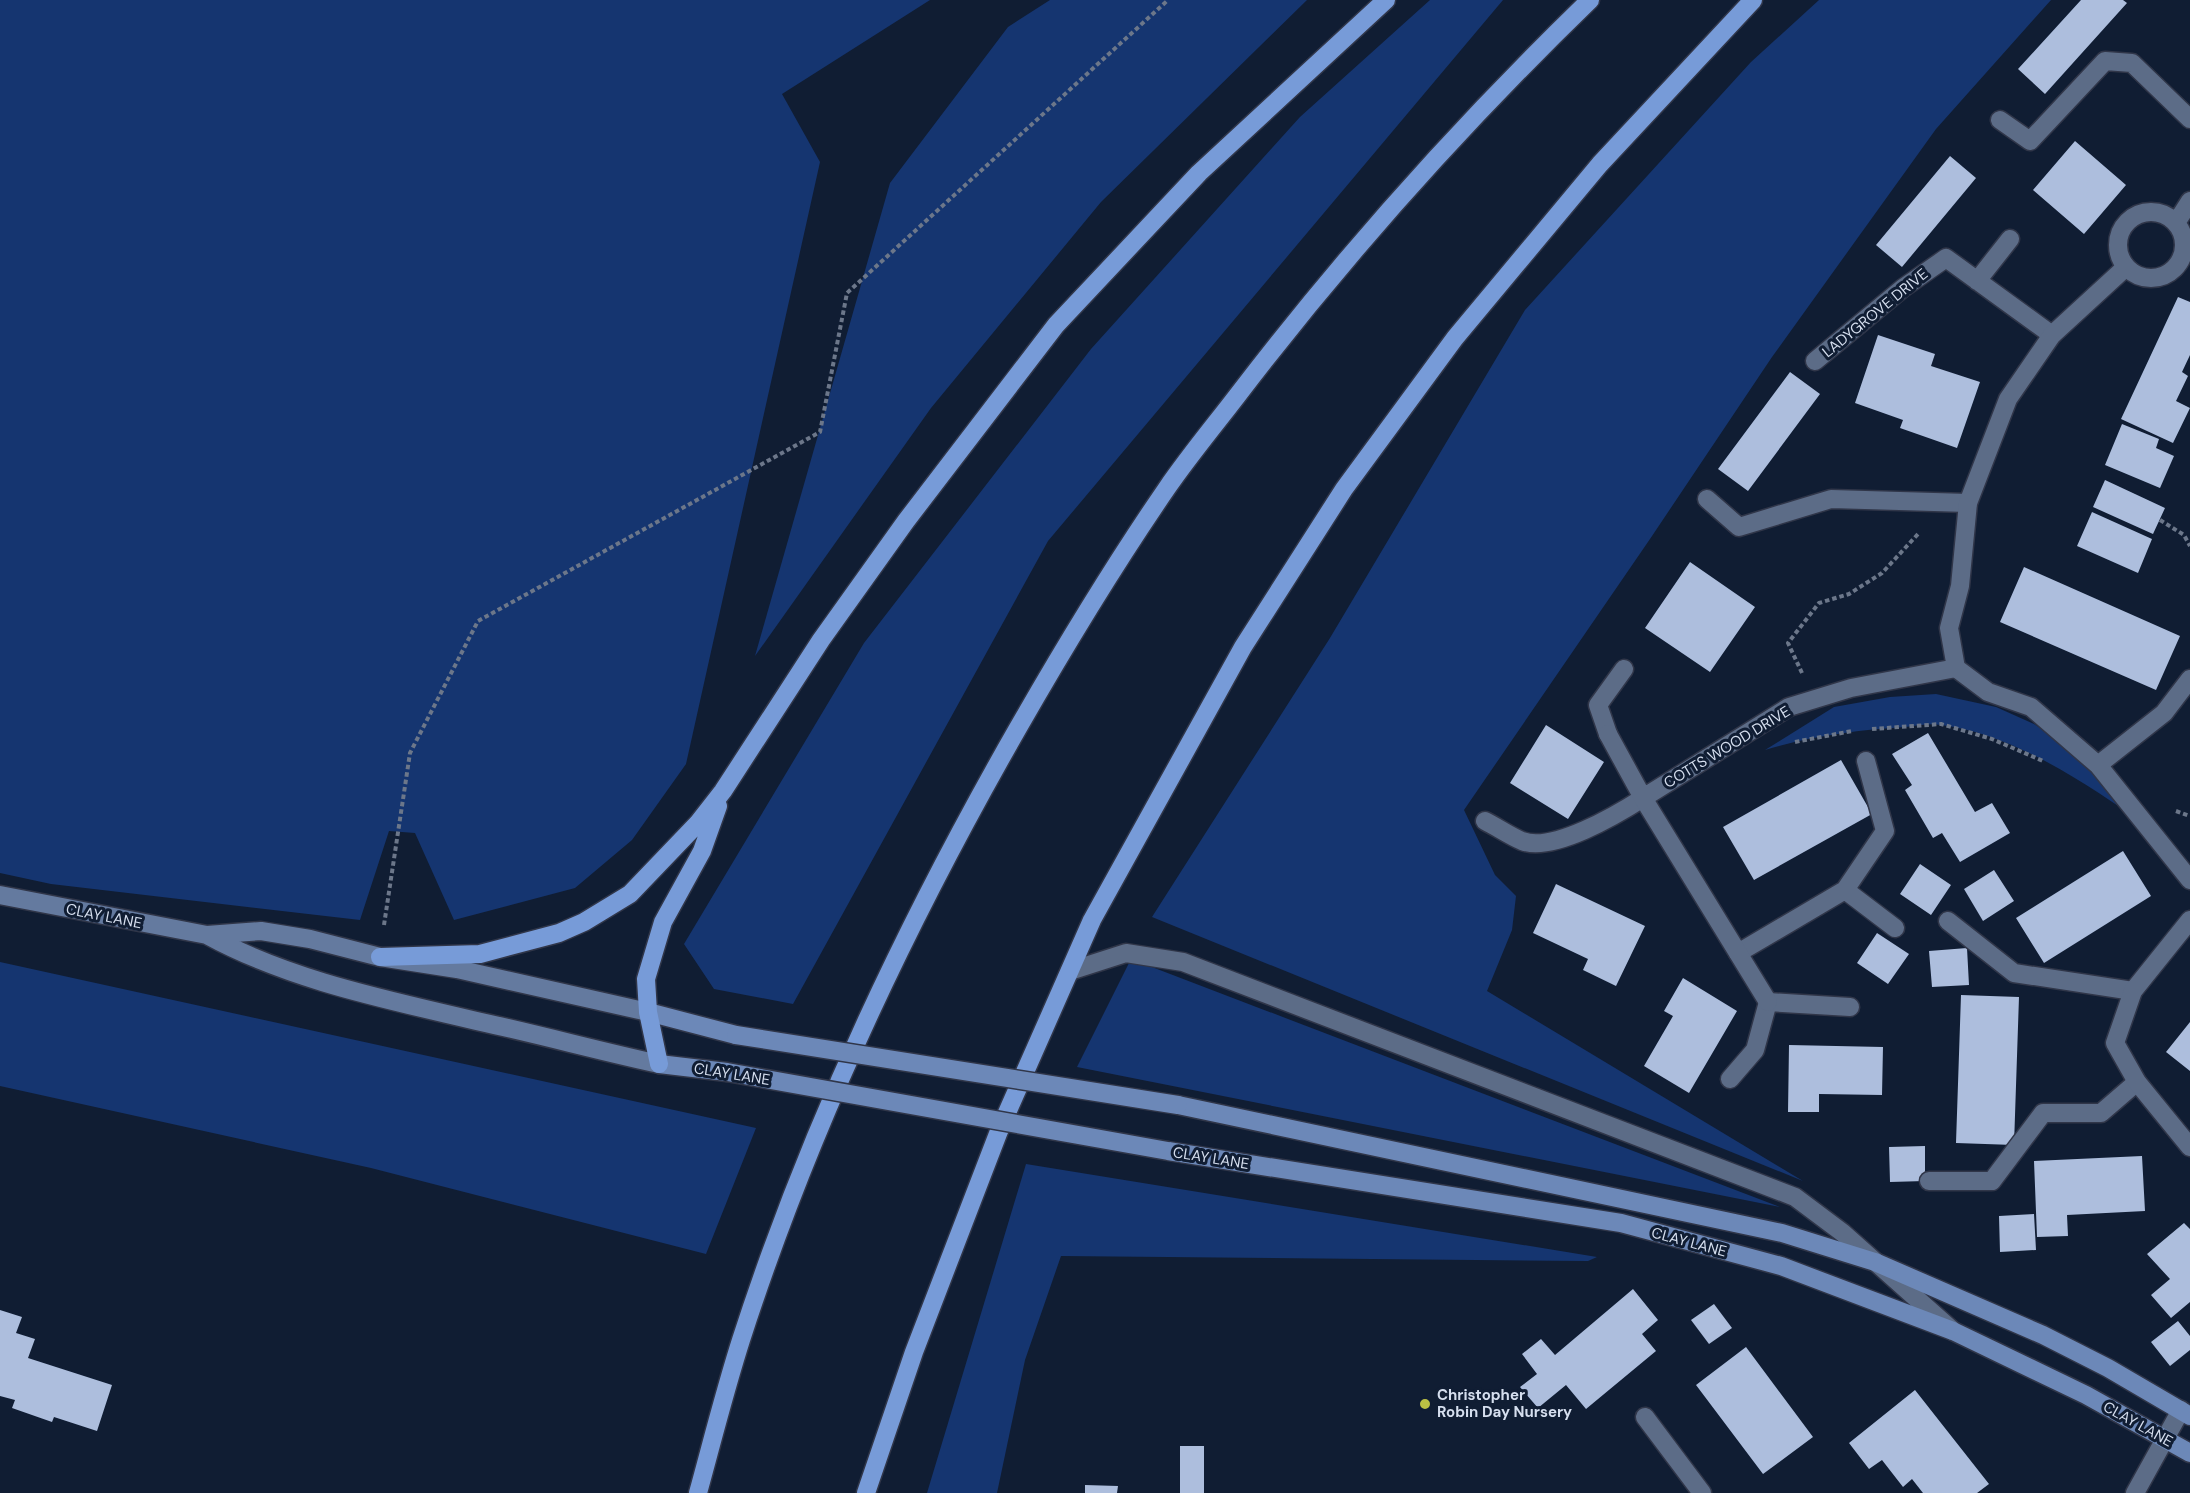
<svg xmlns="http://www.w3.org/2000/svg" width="2190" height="1493" font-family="'DM Sans',sans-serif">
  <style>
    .green { fill: #153570 }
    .building { fill: #adbedd }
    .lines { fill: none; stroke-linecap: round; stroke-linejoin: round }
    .lane-casing { stroke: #303649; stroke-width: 21 }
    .street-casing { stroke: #303649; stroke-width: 21 }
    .secondary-casing { stroke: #303649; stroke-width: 21 }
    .primary-casing { stroke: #303649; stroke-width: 21 }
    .highway-casing { stroke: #303649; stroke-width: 21 }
    .path { stroke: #6c778a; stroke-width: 4; stroke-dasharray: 4.5 3; stroke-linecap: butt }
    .lane { stroke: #5c6c87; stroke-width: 18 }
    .street { stroke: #5c6c87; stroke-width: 18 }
    .secondary { stroke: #647a9f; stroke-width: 18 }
    .primary { stroke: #6c88b8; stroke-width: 18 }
    .highway { stroke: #779bd8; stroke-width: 18 }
    .primary-bridge-casing { stroke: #303649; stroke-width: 21; stroke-linecap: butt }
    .primary-bridge { stroke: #6c88b8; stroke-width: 18 }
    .poi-dot { fill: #bbc044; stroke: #101d33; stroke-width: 2 }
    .labels { text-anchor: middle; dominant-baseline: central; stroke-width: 6; stroke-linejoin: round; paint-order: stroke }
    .street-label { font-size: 15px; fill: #d5deee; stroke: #101d33 }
    .poi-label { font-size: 15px; font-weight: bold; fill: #d5deee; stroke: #101d33; text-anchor: start }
  </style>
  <rect width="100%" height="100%" fill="#101d33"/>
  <path class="green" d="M0,0H930L782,94L820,162L686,764L632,840L575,888L454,920L415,833L389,831L360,920L51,884L0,873Z
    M1050,0H1307L1101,202L931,408L755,656L890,183L1008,27Z
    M1430,0H1503L1048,541L793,1004L714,989L684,944L864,643L1091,349L1300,117Z
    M1819,0H2051L1936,129L1772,357L1650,539L1464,810L1495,875L1516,896L1512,930L1487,991L1803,1181L1152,917L1330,638L1525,310L1751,62Z
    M1936,694L1996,707L2034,724L2098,765L2146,825C2087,784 2014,734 1941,725C1930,723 1916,726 1905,727C1857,730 1811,736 1765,750L1834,707L1890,697Z
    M1131,959L1780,1207L1077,1067Z
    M0,962L756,1128L706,1254L371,1168L0,1086Z
    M1026,1164L1597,1257L1588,1261L1061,1256L1025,1360L997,1493H927Z"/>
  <path class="building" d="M2081,0H2123L2127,3L2045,94L2018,69Z
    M2075,141L2126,185L2084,234L2033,190Z
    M1950,156L1976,178L1902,267L1876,245Z
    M2178,297L2190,302V355L2182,372L2188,376L2176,401L2190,408L2173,443L2121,419Z
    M1878,335L1935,354L1931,366L1980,382L1957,448L1900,428L1903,420L1855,403Z
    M1790,372L1820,394L1748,491L1718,469Z
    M2122,424L2159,439L2156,448L2174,456L2160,488L2105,465Z
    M2105,480L2165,508L2153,534L2093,507Z
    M2092,512L2152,539L2138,573L2077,546Z
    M1690,562L1755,607L1710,672L1645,628Z
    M2024,567L2180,636L2156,690L2000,622Z
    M1546,725L1604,762L1568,819L1510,783Z
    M1928,733L1975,812L1992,803L2010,833L1960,862L1942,833L1933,838L1905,790L1912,785L1892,754Z
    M1841,760L1872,814L1754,880L1723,827Z
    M2123,851L2151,896L2044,963L2016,918Z
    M1920,864L1951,885L1931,915L1900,894Z
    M1994,870L2014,901L1983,921L1964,889Z
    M1556,884L1645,926L1616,986L1583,970L1588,959L1533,933Z
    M1877,933L1909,954L1888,984L1857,963Z
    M1967,948L1969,985L1932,987L1929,951Z
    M1683,978L1737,1011L1689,1093L1644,1066L1673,1016L1664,1011Z
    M1961,995L2019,997L2014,1145L1956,1143Z
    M2190,1022V1071L2166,1052Z
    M1789,1045L1883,1047L1882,1095L1819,1094V1112H1788Z
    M1925,1146V1181L1890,1182L1889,1147Z
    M2142,1156L2145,1211L2067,1215L2068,1236L2037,1237L2034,1161Z
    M2034,1214L2036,1250L2000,1252L1999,1216Z
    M2184,1223L2190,1229V1302L2171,1318L2151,1295L2170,1279L2147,1254Z
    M1633,1289L1658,1320L1642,1334L1656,1351L1586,1409L1566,1385L1538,1408L1520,1387L1537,1374L1522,1354L1541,1339L1555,1355Z
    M1714,1304L1732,1328L1709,1344L1691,1320Z
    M0,1310L22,1317L16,1333L35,1339L28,1358L112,1385L97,1431L54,1417L52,1422L12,1408L15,1400L0,1396Z
    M2178,1321L2190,1336V1350L2170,1366L2151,1342Z
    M1746,1347L1813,1437L1763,1474L1696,1385Z
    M1915,1390L1989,1484L1977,1493H1923L1912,1479L1903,1487L1882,1460L1869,1469L1849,1443Z
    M1180,1446H1204V1493H1180Z
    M1085,1485L1118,1486L1117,1493H1085Z"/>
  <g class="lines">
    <g class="lane-casing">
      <path id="lane" d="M2000,120L2030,141L2105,61L2132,63L2190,119
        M1977,281L2010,239
        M1815,361L1903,288L1946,258L2052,335
        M1707,499L1739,527L1831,499L1968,503
        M1608,734L1598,705L1624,669
        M1485,821C1497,827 1510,836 1522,841C1553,853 1618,814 1643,798
        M1845,890L1895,928
        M1948,921L2014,973L2133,991
        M1738,953L1845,890L1885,831L1866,761
        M1070,971L1126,953L1183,962L1795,1197L1843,1233L1953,1331
        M1730,1079L1755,1050L1768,1002L1850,1007
        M1929,1181H1992L2043,1113H2101L2137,1082"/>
    </g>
    <g class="street-casing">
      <path id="street" d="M2118 245a33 33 0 1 1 66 0a33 33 0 1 1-66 0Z
        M2176,223L2190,201
        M1956,668L1949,628L1960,586L1968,503L2008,399L2052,335L2126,267
        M1608,734L1643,798L1789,707L1851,688L1956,668L1988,692L2031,707L2098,765L2190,880
        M2098,765L2164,713L2190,679
        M1643,798L1768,1002
        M2190,920L2133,991L2115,1043L2137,1082L2190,1147
        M1645,1417L1702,1493
        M2135,1493L2181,1410"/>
    </g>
    <g class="secondary-casing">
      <path id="secondary" d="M0,895L207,935L261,931L310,939L380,957L457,969L648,1012
        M207,935C291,981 389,1000 481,1022C541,1035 599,1051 659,1064"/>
    </g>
    <g class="primary-casing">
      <path id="primary" d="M648,1012L736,1035
        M659,1064L727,1072
        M1178,1105L1782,1233L1875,1262L2043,1335L2108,1368L2190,1416
        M1168,1151L1621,1223L1781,1266L1953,1331L2086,1395L2190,1453"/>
    </g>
    <g class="highway-casing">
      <path id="highway" d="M380,957L480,954L559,933L584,922L630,894L698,823L723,791L821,640L906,521L1056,325L1199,173L1386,0
        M659,1064L648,1012L646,979L663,922L702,851L718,806
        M698,1493C712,1442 725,1390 741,1340C810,1126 907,922 1018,728C1065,646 1114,565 1167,488C1189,456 1214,426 1237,396C1344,256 1463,123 1590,0
        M866,1493L914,1352L999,1131L1092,920L1243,647L1344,489L1455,338L1600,164L1753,0"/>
    </g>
    <path class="path" d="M2160,520L2184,535L2190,546
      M1802,673L1788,643L1819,603L1849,594L1882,573L1919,533
      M1872,729L1941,724L1992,739L2043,761
      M1795,742L1852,731
      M2176,811L2190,816
      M384,925L410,753L478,621L820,432L847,293L1168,0"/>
    <use href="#lane" class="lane"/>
    <use href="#street" class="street"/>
    <use href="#secondary" class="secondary"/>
    <use href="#primary" class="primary"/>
    <use href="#highway" class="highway"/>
    <g class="primary-bridge-casing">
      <path id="primary-bridge" d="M736,1035L1178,1105
        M727,1072L1168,1151"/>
    </g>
    <use href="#primary-bridge" class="primary-bridge"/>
  </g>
  <circle class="poi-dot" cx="1425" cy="1404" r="6"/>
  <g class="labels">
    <g class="street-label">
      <text transform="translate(1875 313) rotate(-39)">LADYGROVE DRIVE</text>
      <text transform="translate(1727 747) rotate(-31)">COTTS WOOD DRIVE</text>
      <text transform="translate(104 916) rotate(11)">CLAY LANE</text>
      <text transform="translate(732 1074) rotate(9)">CLAY LANE</text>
      <text transform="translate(1211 1158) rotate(9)">CLAY LANE</text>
      <text transform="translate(1689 1242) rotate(15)">CLAY LANE</text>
      <text transform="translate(2138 1424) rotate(29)">CLAY LANE</text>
    </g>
    <g class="poi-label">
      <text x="1437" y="1395">Christopher<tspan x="1437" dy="17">Robin Day Nursery</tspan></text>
    </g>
  </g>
</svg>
